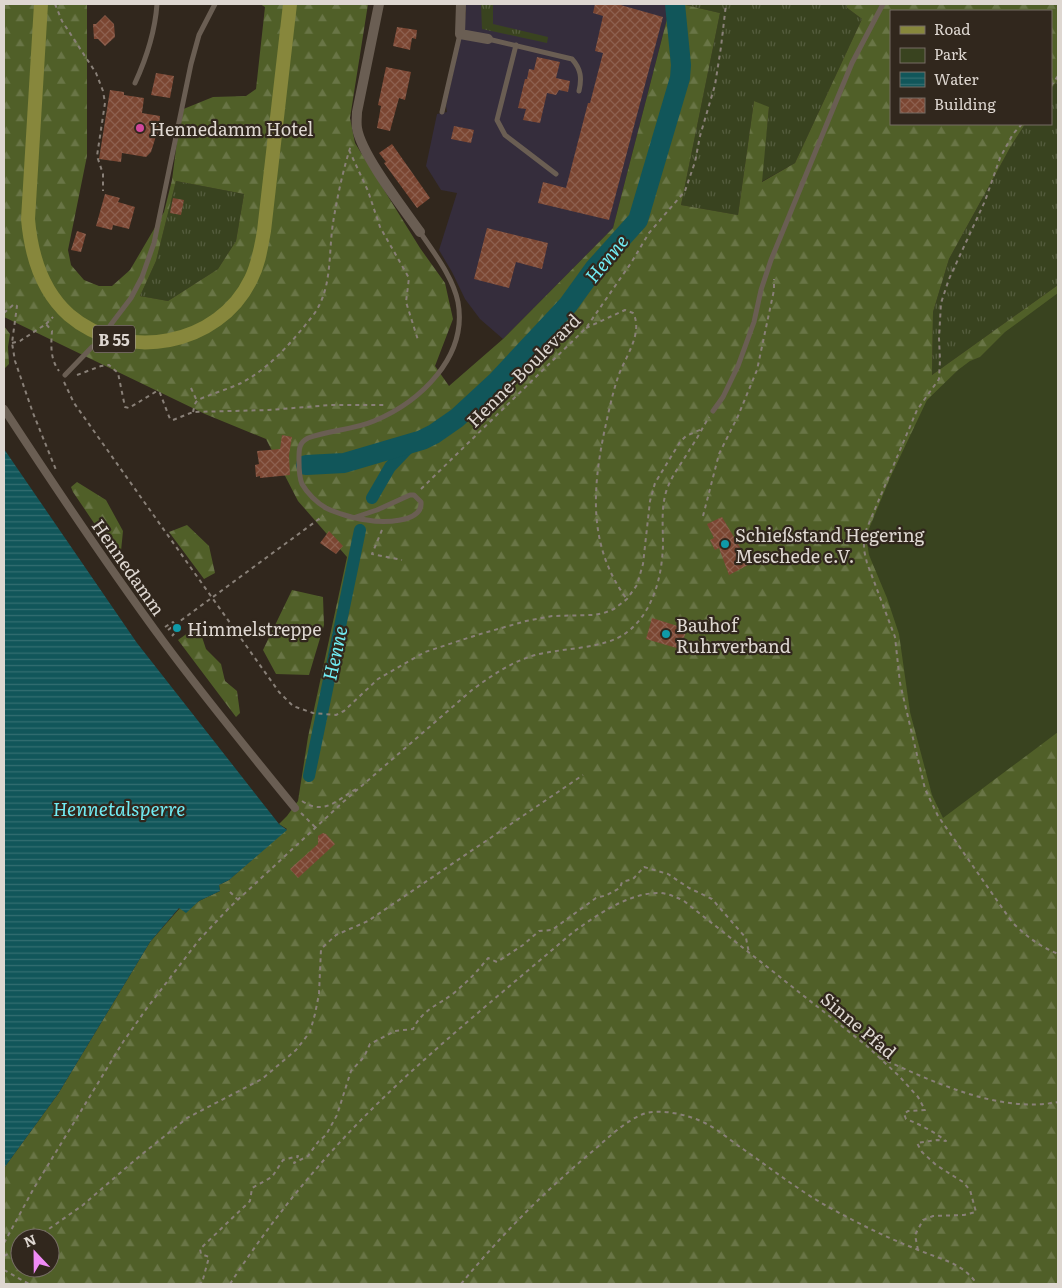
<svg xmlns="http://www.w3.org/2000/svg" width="1062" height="1288" font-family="Literata,serif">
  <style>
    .commercial { fill: #352d3c }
    .grass { fill: url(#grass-tufts) }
    .forest { fill: url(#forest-firs); fill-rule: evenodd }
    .green { fill: #39431f }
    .water { fill: url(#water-rules) }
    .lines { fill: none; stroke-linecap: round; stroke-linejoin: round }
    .canal { stroke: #11565a; stroke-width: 12 }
    .river { stroke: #11565a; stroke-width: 20 }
    .building { fill: url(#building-cross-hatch) }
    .path { stroke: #898078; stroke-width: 2; stroke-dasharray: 4 4; stroke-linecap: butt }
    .service { stroke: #6a5e53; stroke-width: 5 }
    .pedestrian { stroke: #6a5e53; stroke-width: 8 }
    .minor { stroke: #6a5e53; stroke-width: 10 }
    .primary { stroke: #87873c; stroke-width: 14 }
    .hotel-dot { fill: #d1479c; stroke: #31271d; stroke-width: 2 }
    .culture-dot { fill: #0f9aa8; stroke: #31271d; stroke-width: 2 }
    .labels { text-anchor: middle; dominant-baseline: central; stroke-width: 4.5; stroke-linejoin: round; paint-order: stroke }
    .shield { fill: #31271d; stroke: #aaa29b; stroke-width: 1 }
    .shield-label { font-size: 16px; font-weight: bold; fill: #ded7d1 }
    .poi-label { font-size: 18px; fill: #ded7d1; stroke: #31271d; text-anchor: start }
    .street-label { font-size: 18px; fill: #ded7d1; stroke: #31271d }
    .water-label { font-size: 19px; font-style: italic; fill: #71ecf4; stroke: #31271d }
  </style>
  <defs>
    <pattern id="grass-tufts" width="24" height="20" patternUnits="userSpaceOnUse" patternTransform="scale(1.25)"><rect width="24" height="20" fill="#39431f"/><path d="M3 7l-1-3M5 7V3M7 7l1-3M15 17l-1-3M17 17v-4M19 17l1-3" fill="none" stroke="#555d3e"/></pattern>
    <pattern id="forest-firs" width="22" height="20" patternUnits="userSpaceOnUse" patternTransform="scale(1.25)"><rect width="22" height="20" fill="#505f28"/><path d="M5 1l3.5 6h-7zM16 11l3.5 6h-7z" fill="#697546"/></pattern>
    <pattern id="water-rules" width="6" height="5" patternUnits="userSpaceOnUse" patternTransform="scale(1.25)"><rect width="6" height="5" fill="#11565a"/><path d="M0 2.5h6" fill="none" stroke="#336e71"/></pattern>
    <pattern id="building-cross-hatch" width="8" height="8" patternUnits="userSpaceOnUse" patternTransform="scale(1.25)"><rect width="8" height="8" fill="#7b4632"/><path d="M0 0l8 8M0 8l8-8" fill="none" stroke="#8d604f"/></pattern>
  </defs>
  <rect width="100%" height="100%" fill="#31271d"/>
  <path class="commercial" d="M465,4H666L667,19L613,228L503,339L480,319L465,299L452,272L439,250L457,193L441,190L426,166L437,114L447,112L446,106L466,13Z"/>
  <path class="grass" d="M481,4H493V24L548,37L547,43L482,29Z
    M681,4H848L846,7L862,19L795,163L761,182L769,108L754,101L738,215L681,205L720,13Z
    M1058,80V285L932,375L933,312L949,259L1011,146L1025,124H1051V89Z
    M176,181L244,194L236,241L218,269L168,301L140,296L156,261Z"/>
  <path class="forest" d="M4,4H87V156L68,250L71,265L84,280L99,286H112L130,270L164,212L172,180L181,110L213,97L246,96L256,89L265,7L260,4H368L350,118L355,143L420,248L445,283L453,319L435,366L449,386L503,339L613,228L667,19L666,4H681L720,13L681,205L738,215L754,101L769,107L762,182L795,163L862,19L846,7L848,4H1058V80L1051,89V11H891V124H1025L1011,146L949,259L933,312L932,375L1058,285V1284H4V1168L58,1094L150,942L180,908L186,912L199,901L220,891L219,885L229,880L287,829L279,824L287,816L298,801L308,737L347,557L298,501L266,439L205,414L4,317ZM176,181L244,194L236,241L218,269L168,301L140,296L156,261ZM20,1238H50V1268H20Z
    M4,326L10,334L8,347L9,364L4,369Z
    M77,482L106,500L123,531L121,551L115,554L73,492L71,487Z
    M187,525L209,546L215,573L204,579L169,532Z
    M292,590L323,597L324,625L309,675L276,674L263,650Z
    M192,630L200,631L206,649L221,664L225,681L237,691L240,713L236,717L178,640Z"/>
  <path class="green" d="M1058,293V732L943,818L932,795L910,712L899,634L887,598L869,555L866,536L890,478L927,400L958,370L970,361L980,357L1005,332Z"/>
  <path class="water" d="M4,449L137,643L279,824L287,830L229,880L219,885L220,891L199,901L186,913L179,908L150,942L58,1094L4,1168Z"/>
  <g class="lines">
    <path class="canal" d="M372,498L390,467L412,444
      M309,776L360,530"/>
    <path class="river" d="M306,465L344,463L422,440L434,434L457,418L497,381L568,305L594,269L638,220L680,78L681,65L675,4"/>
  </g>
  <path class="building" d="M595,4H617L663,17L609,220L538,203L543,182L566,188L588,103H590L603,53L595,51L603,16L593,13Z
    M105,15L114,24L115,37L105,46L98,39H94L93,24H96Z
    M397,27L417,30L416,39L412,38L410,50L393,46Z
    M537,57L560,62L556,78L570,81L568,92L559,90L556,95L547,93L540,123L523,120L526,109L518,108L525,79H527L529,69L534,70Z
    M386,67L411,72L405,100L399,98L390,131L377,128L381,106L378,105Z
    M156,73L174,76L170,98L151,95Z
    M110,90L124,92V95L144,98L142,113L160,116L158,137L156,136L151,152L146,157L122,153L121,162L99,159Z
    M454,126L474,130L471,143L451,139Z
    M392,144L430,198L417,208L384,163L386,162L379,153Z
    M105,194L120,198L118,202L135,207L129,229L113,225L112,230L96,226Z
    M173,198L184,200L181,215L170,213Z
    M487,228L548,243L542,269L516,262L509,288L474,279Z
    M77,231L86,234L81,252L71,250Z
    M282,435L292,437L289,455L290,475L260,478V476L256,477L255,465L259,464L257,451L280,449Z
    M722,517L750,564L729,575L719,548L715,550L710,540L714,538L707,524Z
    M329,531L343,546L336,554L320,543Z
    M652,618L687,629L680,649L646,639Z
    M323,833L326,834L335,844L298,878L290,869L318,844V836Z"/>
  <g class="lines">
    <path class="path" d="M55,4L62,21L96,73L103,91L105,103L97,156L103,174V191
      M1051,86L1058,76
      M1022,124L1013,134L1000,158L985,201L949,279L941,303L939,338L940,360L939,379L917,410L864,535V550L867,563L895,637L900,683L925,789L938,816L1012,922C1028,938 1038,945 1058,954
      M349,150L368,191L380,227L409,278L406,302L418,340
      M4,313L14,304L17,306L12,343L15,361L33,413L56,470
      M46,324L53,317
      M586,328L625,310L633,313C644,333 624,359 618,377C612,395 608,415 604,433C592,492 589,547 626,598
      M12,343L20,341L46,324L52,331C51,345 50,359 59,371
      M77,375L101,366L109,365L118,373L125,407L129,408L157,391L160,393L170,419L173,420L193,412L269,410L331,405H387
      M64,382L74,403L279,692L293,706L313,713L336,715L344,711L378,679L425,652L477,635L526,621L552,616L593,615L604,613L614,609L627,599L637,585L643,564L650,501L655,483L680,442L686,436L702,429
      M191,388L197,401
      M193,412C194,409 194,404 197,401C199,398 231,388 239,384C268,370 291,343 311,318C333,291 328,256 333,223C337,198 343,170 351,145
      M421,489L586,328L631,263L649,233L685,191L695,162L700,136L715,85L721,47L726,4
      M703,516L719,454L738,416L757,370L774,290V279
      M382,530L372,554L402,560
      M165,627L173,622L178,629L172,636
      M168,630L323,516
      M302,801C324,816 337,800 356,789
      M301,813L316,828
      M230,892L237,899
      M880,1058C932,1081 999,1114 1058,1102
      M36,1238L83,1205L135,1160L187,1118L262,1079L296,1050L310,1032L315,1014L319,994L321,949L336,935L368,921L583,775
      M4,1243L34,1188L123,1042L147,1008L199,940L229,908L342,803L472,690C491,676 511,662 535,655C561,648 605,649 626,633C653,613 662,577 663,545C663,527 661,509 666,492C671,476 682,463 690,449C697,439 703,427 709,417
      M4,1256L20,1248
      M4,1270L29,1284
      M198,1284L202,1283L209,1257L201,1254L200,1249L250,1201L252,1188L272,1177L283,1160L298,1156L294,1163L308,1156L318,1142L326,1135L337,1115L351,1071L364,1057L370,1044L395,1031L413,1029C423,1009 437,1006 454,993C467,982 478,971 488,958L497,962L523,945L539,931L552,930L596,898L607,895L620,888L622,882L633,879L644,867L668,874L689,888L712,899L746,938L749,953
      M230,1284C268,1225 313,1169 362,1119C427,1053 501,994 572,933C597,915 629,892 661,893C669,894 676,897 684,901L867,1046L899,1076L918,1097L925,1110L908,1111L904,1114L906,1119C921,1125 933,1131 946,1141L937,1140L917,1143L922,1152L936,1165L963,1182L970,1190L976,1212L964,1215L933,1216L923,1220L915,1235L918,1250
      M461,1284C501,1235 545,1191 594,1150C609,1137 624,1122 643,1114C661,1108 689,1115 705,1123C719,1130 731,1141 743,1149C773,1170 802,1193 834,1210C861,1225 888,1238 916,1249C939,1259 962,1262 977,1284"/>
    <path class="service" d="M488,39L572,59C581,69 582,78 579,91
      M516,45L497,120L505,135L556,174
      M135,83C147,57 155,32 157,4
      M442,112L460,34
      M109,327L131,298L142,277L154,243L191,64L199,35L215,4
      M65,375L92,347
      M713,411L723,397L738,366L754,322L761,290L771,260L835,104L852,63L883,4
      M356,517L377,510L410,495H414L421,502C423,523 382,523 367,520C356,519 336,513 326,508C317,503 307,493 302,484C299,477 299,468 299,461C299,451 298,443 308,438C329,430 353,430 374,421C420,402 468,357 458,302C453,277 434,253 420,232"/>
    <path class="pedestrian" d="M4,409C55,487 107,565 163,641C205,698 250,753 295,808"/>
    <path class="minor" d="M379,4L357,112C357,117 356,122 357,128C361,154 403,208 420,232
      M461,4L460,34L488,39"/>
    <path class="primary" d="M41,4L28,219C31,254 41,290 69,315C125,363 219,346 251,279C259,263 261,247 264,231L290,4"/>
  </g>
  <circle class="hotel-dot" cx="140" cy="128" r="5"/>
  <g class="culture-dot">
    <circle cx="725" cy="544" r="5"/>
    <circle cx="177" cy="628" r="5"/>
    <circle cx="666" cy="634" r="5"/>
  </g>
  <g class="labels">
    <rect class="shield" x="93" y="325.5" width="42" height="27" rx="4"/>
    <g class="shield-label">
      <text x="114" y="339">B 55</text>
    </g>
    <g class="poi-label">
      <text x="150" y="128">Hennedamm Hotel</text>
      <text x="735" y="534">Schießstand Hegering<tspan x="735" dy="21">Meschede e.V.</tspan></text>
      <text x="676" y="624">Bauhof<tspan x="676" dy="21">Ruhrverband</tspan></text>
      <text x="187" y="628">Himmelstreppe</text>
    </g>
    <g class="street-label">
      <text transform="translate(523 370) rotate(-45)">Henne-Boulevard</text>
      <text transform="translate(129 567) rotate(55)">Hennedamm</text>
      <text transform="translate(859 1025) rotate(40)">Sinne Pfad</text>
    </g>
    <g class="water-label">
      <text transform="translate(606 258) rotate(-51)">Henne</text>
      <text transform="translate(334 653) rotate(-78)">Henne</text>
      <text x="119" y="808">Hennetalsperre</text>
    </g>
  </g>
  <rect width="1062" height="1288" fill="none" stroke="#ded7d1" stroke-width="10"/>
  <rect x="890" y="10" width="162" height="115" fill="#31271d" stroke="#766d65"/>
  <rect x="900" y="26" width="25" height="8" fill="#87873c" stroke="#766d65"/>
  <text x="934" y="35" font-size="15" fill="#ded7d1">Road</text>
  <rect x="900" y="48" width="25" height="15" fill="#39431f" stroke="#766d65"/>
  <text x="934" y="60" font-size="15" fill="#ded7d1">Park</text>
  <rect x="900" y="72" width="25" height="15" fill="url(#water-rules)" stroke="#766d65"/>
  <text x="934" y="85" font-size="15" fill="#ded7d1">Water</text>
  <rect x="900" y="98" width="25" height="15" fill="url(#building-cross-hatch)" stroke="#766d65"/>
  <text x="934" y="110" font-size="15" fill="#ded7d1">Building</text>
  <g transform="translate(35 1253) rotate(338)"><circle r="24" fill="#31271d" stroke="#766d65"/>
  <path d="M0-4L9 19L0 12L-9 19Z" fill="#f08bf6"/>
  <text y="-8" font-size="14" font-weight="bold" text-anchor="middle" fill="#ded7d1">N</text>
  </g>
</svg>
